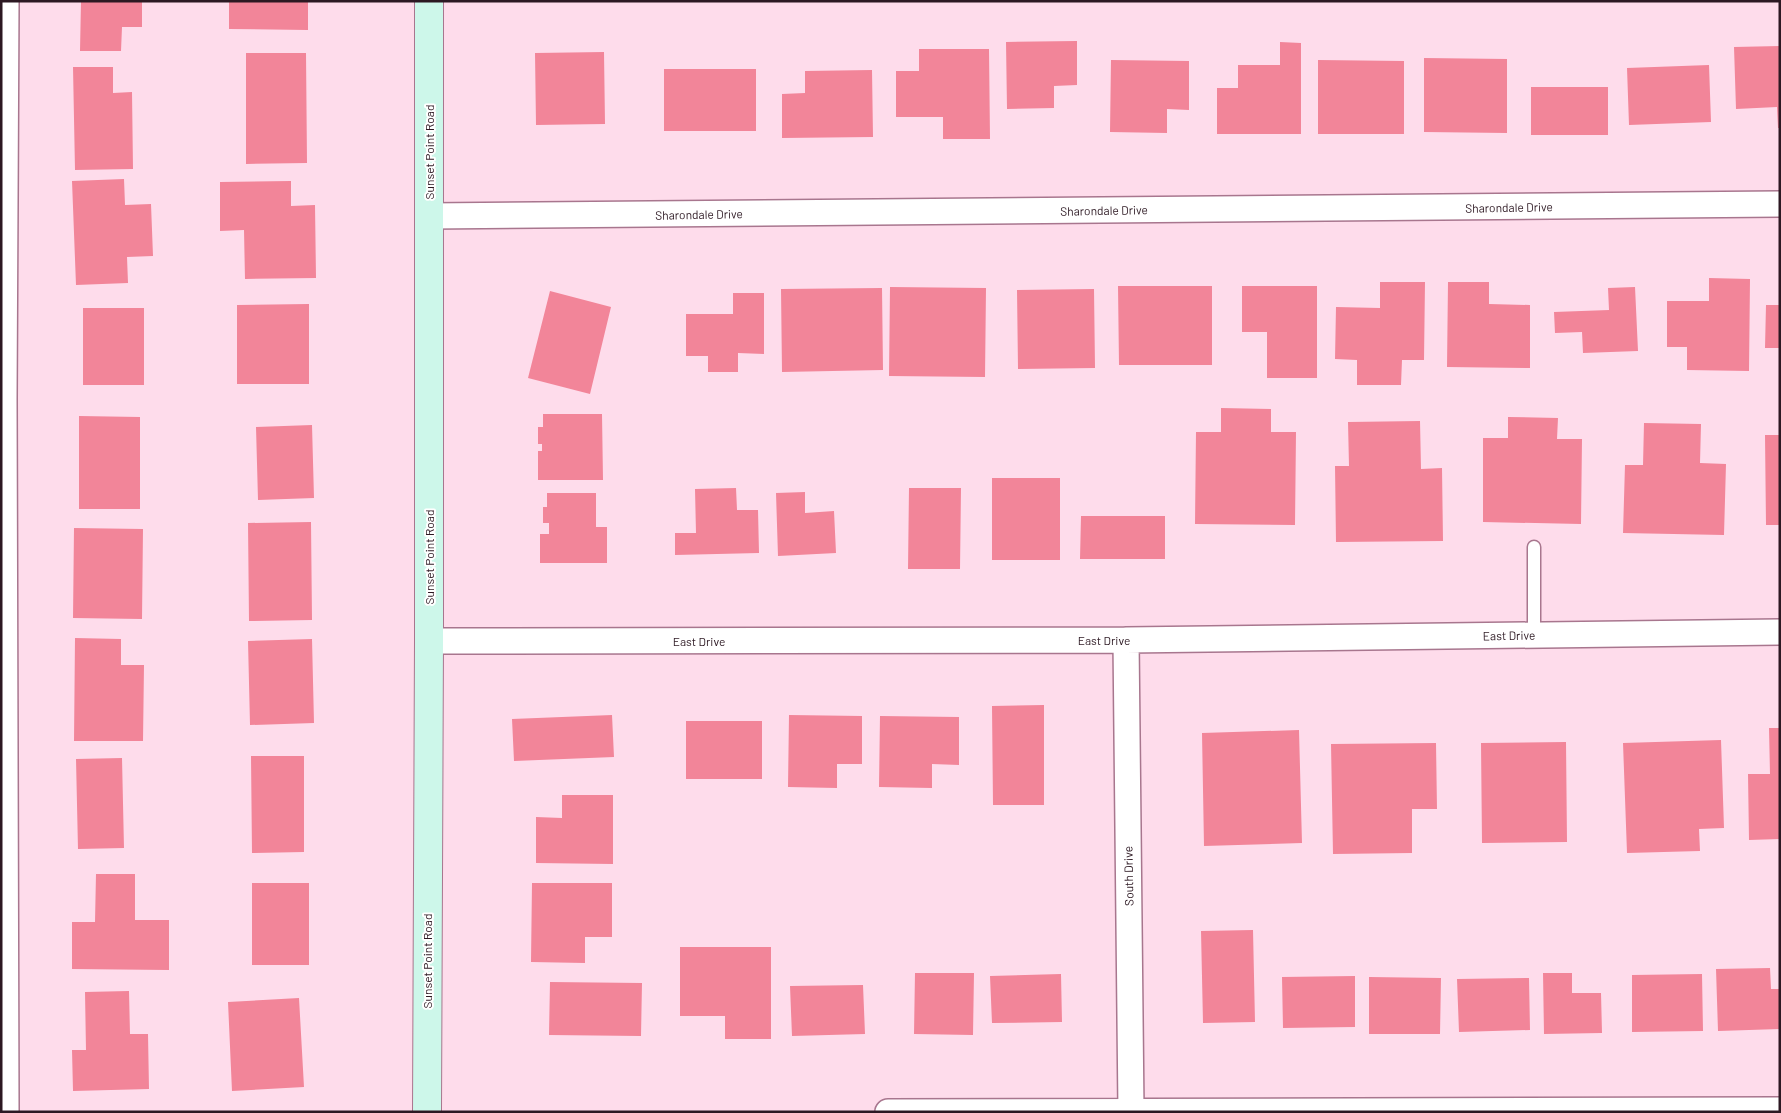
<svg xmlns="http://www.w3.org/2000/svg" width="1781" height="1113" font-family="Barlow,sans-serif">
  <style>
    .building { fill: #f28599 }
    .lines { fill: none; stroke-linecap: round; stroke-linejoin: round }
    .service-casing { stroke: #a8768e; stroke-width: 15 }
    .minor-casing { stroke: #a8768e; stroke-width: 28 }
    .secondary-casing { stroke: #a8768e; stroke-width: 30 }
    .service { stroke: #fff; stroke-width: 12 }
    .minor { stroke: #fff; stroke-width: 25 }
    .secondary { stroke: #cdf7ea; stroke-width: 28 }
    .labels { text-anchor: middle; dominant-baseline: central; stroke-width: 4; stroke-linejoin: round; paint-order: stroke }
    .street-label { font-size: 12px; fill: #2c1822; stroke: #fff }
  </style>
  <rect width="100%" height="100%" fill="#fedceb"/>
  <path class="building" d="M81,1H142V27H122L121,51H80Z
    M229,1H308V30L229,29Z
    M1077,41V85L1054,86V108L1007,109L1006,42Z
    M1280,42L1301,43V134H1217V88H1238V65H1280Z
    M1780,46V128H1778L1777,107L1736,109L1734,47Z
    M919,49H989L990,139H943V117H896V71H919Z
    M604,52L605,124L536,125L535,53Z
    M246,53H306L307,163L246,164Z
    M1424,58L1507,59V133L1424,132Z
    M1111,60L1189,61V110L1167,109V133L1110,132Z
    M1318,60L1404,61V134H1318Z
    M1709,65L1711,122L1629,125L1627,68Z
    M73,67H113V93L132,92L133,169L75,170Z
    M664,69H756V131H664Z
    M872,70L873,137L782,138V94L805,93V71Z
    M1531,87H1608V135H1531Z
    M124,179L125,205L151,204L153,256L127,257L128,283L76,285L72,181Z
    M291,181V206L315,205L316,278L245,279L244,230L220,231V182Z
    M1709,278L1750,279L1749,371L1687,370V347H1667V301H1709Z
    M1380,282H1425L1424,360H1402L1401,385H1357V360L1335,359L1336,307L1380,308Z
    M1448,282H1489V304L1530,305V368L1447,367Z
    M1118,286H1212V365H1119Z
    M1242,286H1317V378H1267V332H1242Z
    M890,287L986,288L985,377L889,376Z
    M1635,287L1638,351L1583,353L1582,332L1555,333L1554,312L1609,310L1608,288Z
    M882,288L883,370L782,372L781,289Z
    M1094,289L1095,368L1018,369L1017,290Z
    M550,291L611,307L590,394L528,378Z
    M733,293H764V354L738,353V372H708V356H686V314H733Z
    M309,304V384H237V305Z
    M1766,305H1780V348H1765Z
    M83,308H144V385H83Z
    M1221,408L1271,409V432H1296L1295,525L1195,524L1196,432H1221Z
    M543,414H602L603,480H538V451H542V444H538V427H543Z
    M79,416L140,417V509H79Z
    M1508,417L1558,418L1557,439H1582L1581,524L1483,522V438H1508Z
    M1420,421L1421,469L1442,468L1443,541L1336,542L1335,466H1349L1348,422Z
    M1644,423L1701,424L1700,463L1726,464L1724,535L1623,533L1625,465H1643Z
    M312,425L314,498L258,500L256,427Z
    M1765,435H1780V525H1766Z
    M992,478H1060V560H992Z
    M736,488L737,510H758L759,553L675,555V533H696L695,489Z
    M909,488H961L960,569H908Z
    M805,492V513L834,511L836,553L778,556L776,493Z
    M547,493H596V527H607V563H540V534H549V523H543V507H547Z
    M1081,516H1165V559H1080Z
    M311,522L312,620L249,621L248,523Z
    M74,528L143,529L142,619L73,618Z
    M75,638L121,639V665H144L143,741H74Z
    M312,639L314,723L250,725L248,641Z
    M1044,705V805H993L992,706Z
    M612,715L614,757L514,761L512,719Z
    M789,715L862,716V764H837V788L788,787Z
    M880,716L959,717V765L932,764V788L879,787Z
    M686,721H762V779H686Z
    M1769,728H1780V839L1749,840L1748,774H1770Z
    M1299,730L1302,843L1204,846L1202,733Z
    M1721,740L1724,828L1699,829L1700,851L1627,853L1623,743Z
    M1566,742L1567,842L1482,843L1481,743Z
    M1436,743L1437,809H1412V853L1333,854L1331,744Z
    M251,756H304V852L252,853Z
    M122,758L124,848L78,849L76,759Z
    M562,795H613V864L536,863V817L562,818Z
    M96,874H135V920H169V970L72,969V922H95Z
    M252,883H309V965H252Z
    M532,883H612V937H585V963L531,962Z
    M1253,930L1255,1022L1203,1023L1201,931Z
    M680,947H771V1039H725V1016H680Z
    M1770,968L1771,989H1780V1029L1718,1031L1716,969Z
    M915,973H974L973,1035L914,1034Z
    M1543,973H1572V993H1601L1602,1033L1544,1034Z
    M1061,974L1062,1022L992,1023L990,976Z
    M1702,974L1703,1031L1632,1032V975Z
    M1355,976V1027L1283,1028L1282,977Z
    M1369,977L1441,978L1440,1034H1369Z
    M1529,978L1530,1030L1459,1032L1457,979Z
    M550,982L642,983L641,1036L549,1035Z
    M863,985L865,1034L792,1036L790,986Z
    M129,991L130,1034H148L149,1089L73,1091L72,1050H86L85,992Z
    M299,998L304,1087L232,1091L228,1002Z"/>
  <g class="lines">
    <g class="service-casing">
      <path id="service" d="M1534,547V635"/>
    </g>
    <g class="minor-casing">
      <path id="minor" d="M429,216L1780,204
        M1126,640L1131,1111
        M429,641L1126,640L1780,632
        M6,1112L4,399L6,1
        M888,1112L1780,1110"/>
    </g>
    <g class="secondary-casing">
      <path id="secondary" d="M427,1112L429,641V1"/>
    </g>
    <use href="#service" class="service"/>
    <use href="#minor" class="minor"/>
    <use href="#secondary" class="secondary"/>
  </g>
  <g class="labels">
    <g class="street-label">
      <text transform="translate(429 152) rotate(-90)">Sunset Point Road</text>
      <text transform="translate(1509 207) rotate(-1)">Sharondale Drive</text>
      <text transform="translate(1104 210) rotate(-1)">Sharondale Drive</text>
      <text transform="translate(699 214) rotate(-1)">Sharondale Drive</text>
      <text transform="translate(429 557) rotate(-90)">Sunset Point Road</text>
      <text transform="translate(1509 635) rotate(-1)">East Drive</text>
      <text x="1104" y="640">East Drive</text>
      <text x="699" y="641">East Drive</text>
      <text transform="translate(1128 876) rotate(-91)">South Drive</text>
      <text transform="translate(427 961) rotate(-90)">Sunset Point Road</text>
    </g>
  </g>
  <rect width="1781" height="1113" fill="none" stroke="#2c1822" stroke-width="5"/>
</svg>
